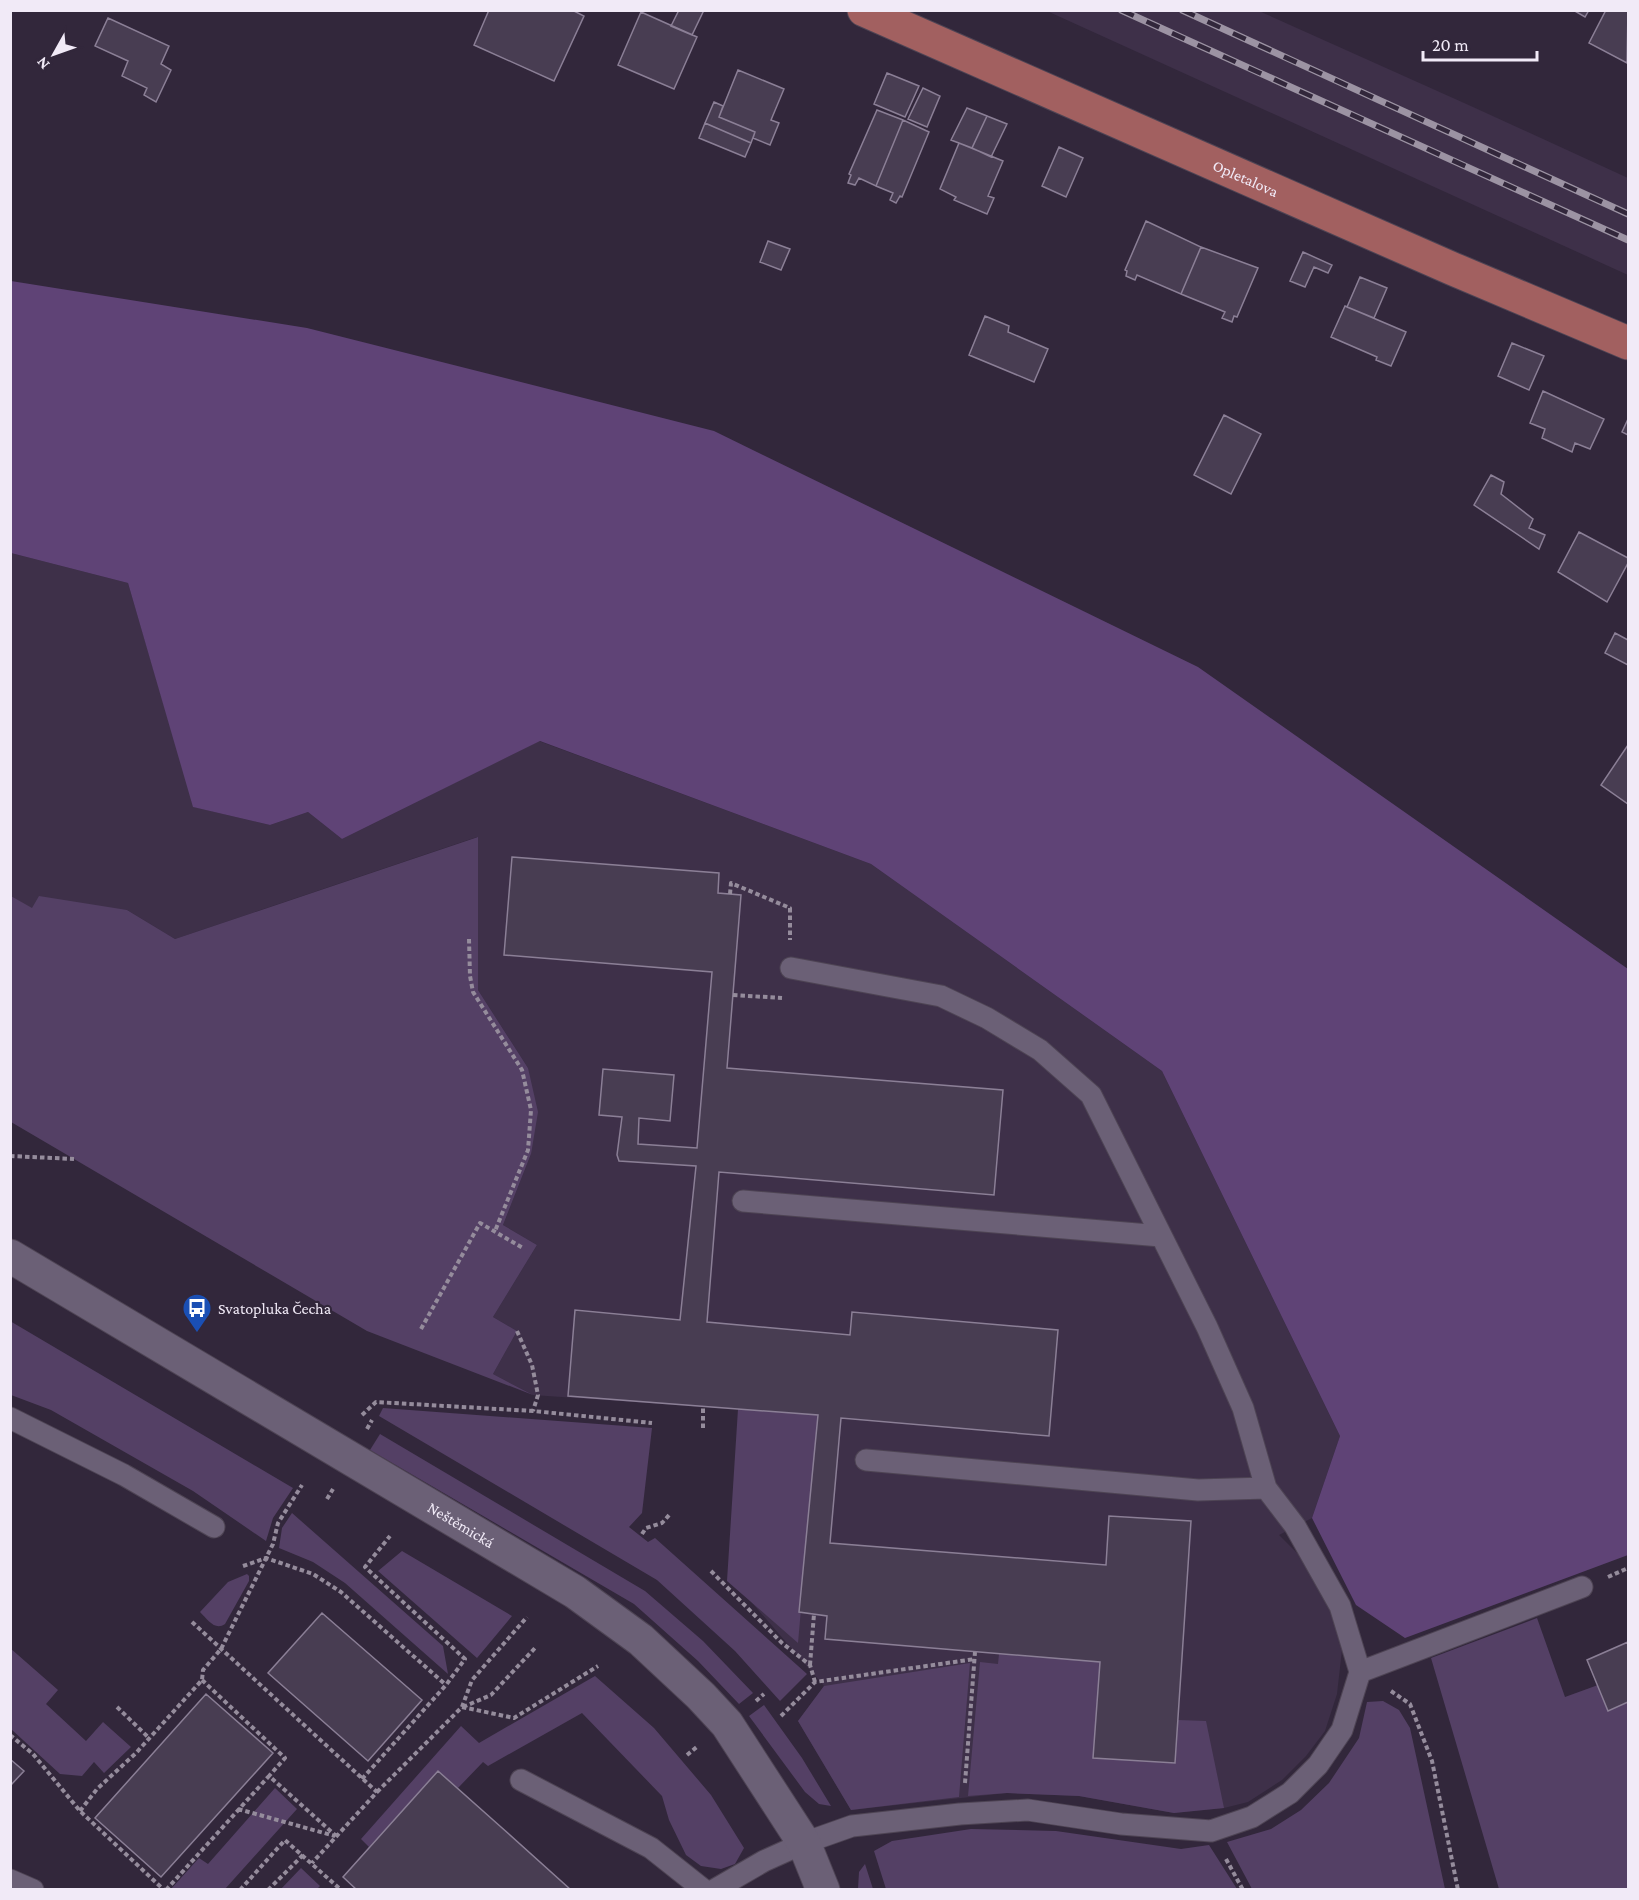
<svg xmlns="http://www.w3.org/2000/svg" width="1639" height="1900" font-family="'Crimson Pro',serif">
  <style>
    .built { fill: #3e3049 }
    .green { fill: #544065 }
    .forest { fill: #5f4376 }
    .building { fill: #483d52; stroke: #8b7f96; stroke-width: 1.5 }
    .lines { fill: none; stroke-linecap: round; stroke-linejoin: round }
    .service-casing { stroke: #4e4454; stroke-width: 23 }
    .minor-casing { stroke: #4e4454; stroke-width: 35 }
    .primary-casing { stroke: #4e4454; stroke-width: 35 }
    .path { stroke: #958c9c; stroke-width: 4; stroke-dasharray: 4.5 3; stroke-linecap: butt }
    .service { stroke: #6b6076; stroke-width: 21 }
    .minor { stroke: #6b6076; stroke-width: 33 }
    .primary { stroke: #a26060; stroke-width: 33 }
    .rail-casing { stroke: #9c93a3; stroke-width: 7 }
    .rail { stroke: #32273b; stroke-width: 4.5; stroke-dasharray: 14; stroke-linecap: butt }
    .labels { text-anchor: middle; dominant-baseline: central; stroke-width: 4.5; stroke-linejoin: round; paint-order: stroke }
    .street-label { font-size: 16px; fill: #f1eaf7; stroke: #32273b }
    .poi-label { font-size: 16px; fill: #f1eaf7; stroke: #32273b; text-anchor: start }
  </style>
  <rect width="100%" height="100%" fill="#32273b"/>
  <path class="built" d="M1047,11H1259L1473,107L1628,178V275Z
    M11,553L128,583L194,807L270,825L308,812L342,839L539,741L871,864L1162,1071L1340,1436L1312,1518L1279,1535L1298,1554L1322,1588L1343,1641L1337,1694L1325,1731L1306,1756L1282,1780L1248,1802L1224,1808L1174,1813L1079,1796L1007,1793L851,1810L798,1721L824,1686L747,1597L762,1411L533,1395L493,1374L517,1331L493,1317L537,1245L503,1225L531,1154L528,1068L478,990L477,837L175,939L127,910L32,909L11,896Z"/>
  <path class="green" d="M478,837V990L528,1068L538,1112L531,1154L503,1225L537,1245L493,1317L517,1331L493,1374L533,1395L367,1331L11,1122V896L32,908L39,896L127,910L175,939Z
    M10,1321L293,1488L273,1518L266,1541L193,1491L51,1410L11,1395Z
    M383,1408L652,1428L642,1513L629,1527L648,1542L655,1538L807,1674L780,1701L735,1651L657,1580L379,1416Z
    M738,1409L818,1415L798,1643L727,1581Z
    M380,1434L645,1591L703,1641L753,1693L739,1704L698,1661L634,1604L370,1450Z
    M292,1513L443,1646L448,1674L345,1583L313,1562L279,1548L282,1528Z
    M402,1551L512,1616L477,1658L378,1571Z
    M247,1574L249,1576V1581L225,1624C215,1631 208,1620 200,1612L228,1582Z
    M1537,1618L1565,1697L1598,1685L1608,1711L1628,1702V1889H1499L1431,1658Z
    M10,1648L58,1690L46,1704L86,1741L103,1722L131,1747L104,1773L94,1762L82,1776L60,1774L11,1729Z
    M999,1654L1100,1662L1094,1758L1175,1763L1178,1720L1206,1721L1224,1808L1174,1813L1079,1796L1007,1793L968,1796L980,1662L998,1664Z
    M970,1663L959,1797L851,1810L798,1721L824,1686Z
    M595,1676L654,1728L711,1795L744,1848L735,1864L721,1869L701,1866L686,1855L669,1820L662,1796L582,1713L488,1766L483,1762L458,1788L438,1771L369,1847L361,1839L461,1726L479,1743Z
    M1383,1701L1399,1710L1410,1728L1445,1889H1252L1227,1842L1271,1829L1301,1810L1329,1783L1359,1738L1367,1702Z
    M764,1705L802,1758L831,1806L819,1804L805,1792L749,1716Z
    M275,1788L297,1809L225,1889H171L199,1858L208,1864Z
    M971,1829L1056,1831L1181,1849L1209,1845L1237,1889H886L874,1851L892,1841Z
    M865,1864L873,1889H858L859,1872Z
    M301,1868L320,1886L317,1889H281Z"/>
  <path class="forest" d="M11,281L307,328L714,431L1198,667L1628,969V1555L1405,1638L1356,1605L1312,1518L1340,1436L1162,1071L871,864L540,741L342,839L308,812L270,825L193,807L128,583L11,553Z"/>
  <path class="building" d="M489,10H572L584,16L554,81L474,45Z
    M679,10H704L692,35L671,26Z
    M1573,10H1589L1585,17Z
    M1606,10H1628L1627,63L1589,43Z
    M641,12L697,37L674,89L618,65Z
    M108,18L169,46L161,64L171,70L156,102L144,95L147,88L122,76L128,61L95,46Z
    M738,70L784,89L771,120L779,123L770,145L753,138L755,132L719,117Z
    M887,73L919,86L905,117L874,104Z
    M923,88L940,96L927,127L908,119Z
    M714,102L723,106L719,117L755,132L751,143L705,123Z
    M967,108L987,116L972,148L951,140Z
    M877,110L903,120L876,186L859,178L855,185L848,183L851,175L849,174Z
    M987,116L1007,124L991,157L972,148Z
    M903,120L929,132L902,197L900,196L896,203L890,200L893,193L876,186Z
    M705,123L751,143L745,157L699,138Z
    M959,143L1003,161L988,196L994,198L987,214L954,200L956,197L940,189Z
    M1059,147L1083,158L1066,197L1042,186Z
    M1146,221L1201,247L1181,294L1137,275L1135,280L1126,276L1127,271L1125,270Z
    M768,241L790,249L781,270L760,262Z
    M1201,247L1258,268L1237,317L1234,316L1232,322L1222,318L1225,312L1181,294Z
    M1303,252L1332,265L1328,273L1314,267L1305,287L1290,281Z
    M1360,277L1387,288L1374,318L1347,307Z
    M1345,306L1406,332L1391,366L1376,360L1377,357L1331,337Z
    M985,316L1009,326L1008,332L1048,349L1034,382L969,355Z
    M1512,343L1544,356L1529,390L1498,376Z
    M1543,391L1604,419L1590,449L1575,443L1572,452L1542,438L1545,429L1530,423Z
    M1224,415L1261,434L1231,494L1194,475Z
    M1628,419V435L1622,432Z
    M1491,475L1504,482L1501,494L1533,519L1529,528L1545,535L1539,549L1474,505Z
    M1579,532L1628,558V563L1607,602L1558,572Z
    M1615,633L1628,640V665L1605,653Z
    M1628,745V804L1601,785Z
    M512,857L719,873L718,893L741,895L727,1068L1003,1090L994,1195L719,1172L707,1322L850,1335L852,1312L1058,1330L1049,1436L841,1418L830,1543L1106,1565L1109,1516L1191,1521L1175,1763L1093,1758L1100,1662L825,1639L827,1616L799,1612L818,1415L568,1396L575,1310L680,1320L696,1166L619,1161L617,1155L622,1117L599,1115L603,1069L674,1075L670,1121L639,1118L638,1144L697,1148L712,972L504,955Z
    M322,1613L422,1700L368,1761L268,1673Z
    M1628,1642V1702L1608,1711L1587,1660Z
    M206,1694L273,1753L161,1877L95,1818Z
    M10,1759L24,1771L10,1786Z
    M438,1771L501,1827L571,1890H357L343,1877Z"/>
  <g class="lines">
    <g class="service-casing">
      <path id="service" d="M743,1201L1161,1236
        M10,1418L124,1475L214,1527
        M866,1460L1198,1490L1266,1488
        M1360,1672L1582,1587
        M521,1780L651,1848L704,1890
        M10,1880L33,1890
        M714,1890L764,1861L804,1843L852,1826L960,1814L1028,1810L1121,1824L1211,1831L1252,1817L1290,1793L1318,1765L1342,1730L1360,1672L1340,1606L1295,1526L1266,1488L1243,1408L1207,1327L1091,1095L1040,1050L987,1018L941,996L791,968"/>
    </g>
    <g class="minor-casing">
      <g id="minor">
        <path id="s1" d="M10,1256L575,1592L641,1640L701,1696L727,1724L804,1843L823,1890"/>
      </g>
    </g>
    <g class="primary-casing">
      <g id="primary">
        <path id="s2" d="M864,10L1453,269L1628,343"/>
      </g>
    </g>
    <path class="path" d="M730,894L731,883L790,908V940
      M469,939L470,976L473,992L522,1070L531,1110L528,1150L495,1231
      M733,995L782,998
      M10,1156L74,1159
      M421,1329L480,1223L523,1248
      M517,1331L532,1365L538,1395L533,1411
      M362,1415L376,1402L533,1411L652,1423
      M703,1428V1407
      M367,1429L372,1420
      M327,1499L333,1489
      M642,1534L646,1528L662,1523L671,1513
      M243,1566L266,1558L313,1574L341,1592L446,1685
      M711,1571L782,1643L810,1665L815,1682
      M1608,1577L1628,1568
      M192,1622L377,1792L312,1863
      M810,1665L814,1614
      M202,1680L285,1758L269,1776
      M1391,1691L1410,1704L1432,1761L1458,1890
      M756,1701L764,1694
      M117,1707L149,1738
      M462,1707L514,1718L598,1666
      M463,1707L491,1695L535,1648
      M781,1716L815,1682L975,1659
      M10,1735L33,1754L80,1811L164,1890
      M687,1755L698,1746
      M362,1779L446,1685L465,1659L365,1567L390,1536
      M965,1783L975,1652
      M377,1792L462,1707L472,1680L527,1617
      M238,1809L335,1836
      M80,1811L97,1789L136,1753L202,1680L203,1670L221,1649L273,1544L278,1523L302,1485
      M1226,1859L1243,1890
      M166,1890L269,1776L336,1836
      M240,1890L285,1840L341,1890
      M268,1890L303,1855"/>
    <use href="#service" class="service"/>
    <use href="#minor" class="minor"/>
    <use href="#primary" class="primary"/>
    <g class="rail-casing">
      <path id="rail" d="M1121,10L1628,240
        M1182,10L1628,214"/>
    </g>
    <use href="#rail" class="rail"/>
  </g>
  <defs>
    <g id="bus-pin" transform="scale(1.5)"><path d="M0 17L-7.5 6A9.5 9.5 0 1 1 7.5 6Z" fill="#1a4fb4" stroke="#32273b"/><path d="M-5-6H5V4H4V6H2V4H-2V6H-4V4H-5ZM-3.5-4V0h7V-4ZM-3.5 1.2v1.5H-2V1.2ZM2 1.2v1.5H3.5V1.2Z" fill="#fff"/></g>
  </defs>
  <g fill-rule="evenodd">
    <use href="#bus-pin" x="197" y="1308"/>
  </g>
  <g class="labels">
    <g class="street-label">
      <text stroke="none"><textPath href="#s2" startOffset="417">Opletalova</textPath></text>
      <text stroke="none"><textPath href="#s1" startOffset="525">Neštěmická</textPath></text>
    </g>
    <g class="poi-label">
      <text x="218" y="1308">Svatopluka Čecha</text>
    </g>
  </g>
  <rect width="1639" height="1900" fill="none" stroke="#f1eaf7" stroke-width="24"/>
  <g transform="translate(54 54) rotate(230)" stroke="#32273b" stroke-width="4.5" paint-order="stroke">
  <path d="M0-4.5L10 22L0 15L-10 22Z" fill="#f1eaf7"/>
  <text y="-9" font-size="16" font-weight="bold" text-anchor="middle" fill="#f1eaf7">N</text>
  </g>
  <path d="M1423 51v9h114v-9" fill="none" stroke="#f1eaf7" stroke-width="3"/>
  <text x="1432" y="51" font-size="18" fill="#f1eaf7" stroke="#32273b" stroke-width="4.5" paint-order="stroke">20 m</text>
</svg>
